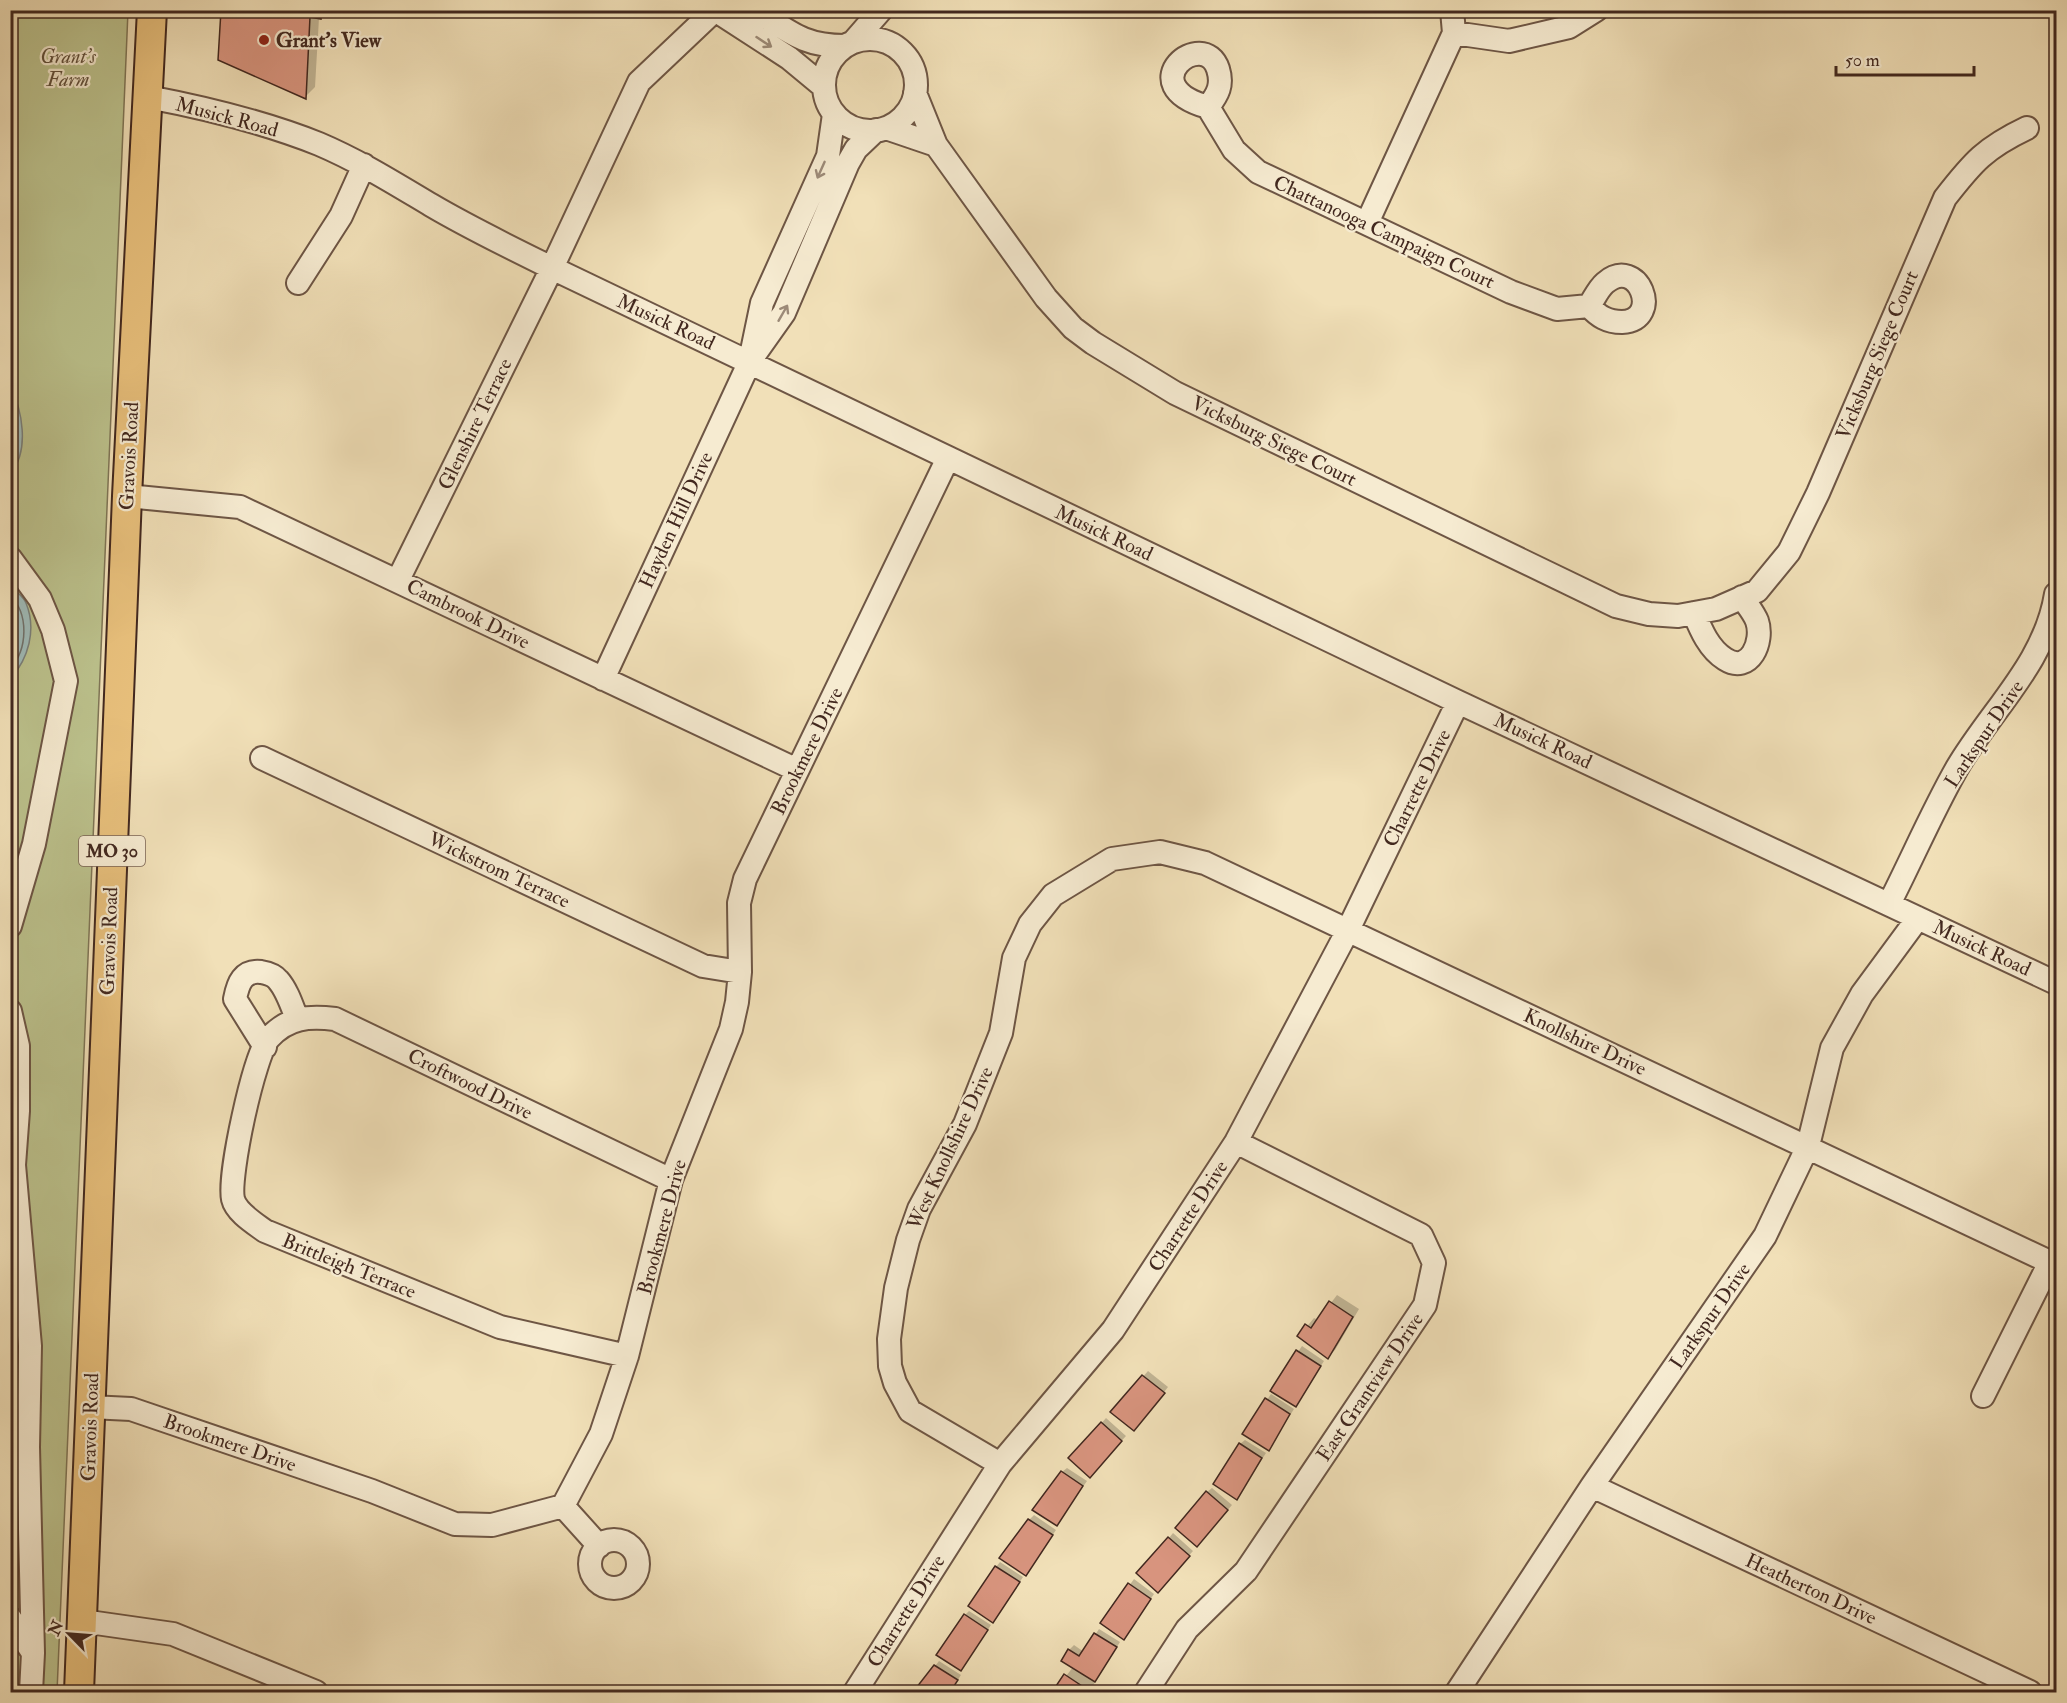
<svg xmlns="http://www.w3.org/2000/svg" width="2067" height="1703" font-family="'IM FELL Double Pica',serif">
  <style>
    .green { fill: #bcc28d; stroke: #7f7556; stroke-width: 1.5 }
    .water { fill: #9fbbb9; stroke: #7a807b; stroke-width: 1.5 }
    .shadow { fill: #0003 }
    .lines { fill: none; stroke-linecap: round; stroke-linejoin: round }
    .shore { stroke: #70726c; stroke-width: 1.5 }
    .building { fill: #d8947e; stroke: #42281f; stroke-width: 1.5 }
    .minor-casing { stroke: #6e5645; stroke-width: 26 }
    .major-casing { stroke: #42281f; stroke-width: 32 }
    .minor { stroke: #f6ebd1; stroke-width: 22 }
    .major { stroke: #e8c07c; stroke-width: 28 }
    .oneway { stroke: #9c8a78 }
    .poi-dot { fill: #8f2418; stroke: #f6ebd1; stroke-width: 2 }
    .labels { text-anchor: middle; dominant-baseline: central; stroke-width: 4.5; stroke-linejoin: round; paint-order: stroke }
    .shield { fill: #f6ebd1; stroke: #786254; stroke-width: 1.5 }
    .shield-label { font-size: 18px; font-weight: bold; fill: #42281f }
    .poi-label { font-size: 20px; font-weight: bold; fill: #42281f; stroke: #f6ebd1; text-anchor: start }
    .park-label { font-size: 20px; font-style: italic; fill: #604e3a; stroke: #f6ebd1 }
    .street-label { font-size: 20px; fill: #42281f; stroke: #f6ebd1 }
  </style>
  <rect width="100%" height="100%" fill="#f1e0b8"/>
  <filter id="stains"><feTurbulence type="fractalNoise" baseFrequency=".00333" numOctaves="4"/><feColorMatrix values="0 0 0 0 .2 0 0 0 0 .09 0 0 0 0 .02 0 0 0 .5 -.17"/></filter>
  <radialGradient id="worn" r=".72"><stop offset=".6" stop-color="#630" stop-opacity="0"/><stop offset="1" stop-color="#630" stop-opacity=".3"/></radialGradient>
  <path class="green" d="M11,11H128L57,1692H11Z"/>
  <path class="water" d="M10,385C22,409 30,450 11,473Z
    M11,586C15,591 24,597 26,603C37,630 28,659 11,678Z"/>
  <path class="shadow" d="M222,10H327L319,18L315,87L305,97Z
    M1337,1295L1359,1309L1335,1350L1328,1357L1299,1336L1314,1318L1318,1320Z
    M1302,1346L1324,1361L1296,1406L1272,1390Z
    M1148,1371L1168,1387L1139,1425L1112,1412Z
    M1271,1394L1294,1409L1269,1449L1244,1433Z
    M1106,1418L1126,1436L1094,1471L1071,1458Z
    M1245,1440L1266,1453L1237,1498L1240,1444Z
    M1067,1468L1087,1481L1057,1524L1062,1472Z
    M1212,1488L1232,1505L1202,1540L1207,1492Z
    M1034,1515L1056,1530L1030,1569L1029,1520Z
    M1173,1533L1193,1551L1162,1586L1169,1538Z
    M1000,1562L1023,1577L997,1617L996,1567Z
    M1134,1579L1154,1594L1124,1638L1102,1623Z
    M969,1611L991,1625L961,1670L965,1615Z
    M1099,1629L1120,1642L1089,1692H1054L1073,1667L1069,1650L1074,1645L1084,1652Z
    M939,1661L961,1675L950,1692H915Z"/>
  <g class="lines">
    <path class="shore" d="M10,399L16,439L10,463
      M10,595C29,614 28,649 10,669"/>
  </g>
  <path class="building" d="M221,10H321V19L310,17L306,99L218,60Z
    M1329,1301L1353,1317L1328,1359L1297,1336L1305,1324L1311,1328Z
    M1296,1350L1321,1366L1296,1407L1270,1391Z
    M1142,1375L1165,1393L1134,1431L1110,1412Z
    M1265,1398L1290,1414L1269,1451L1242,1434Z
    M1101,1422L1122,1441L1090,1478L1068,1458Z
    M1239,1443L1262,1458L1237,1500L1213,1484Z
    M1061,1471L1083,1486L1057,1526L1032,1510Z
    M1206,1491L1228,1510L1197,1547L1175,1528Z
    M1028,1519L1053,1535L1026,1576L999,1558Z
    M1168,1537L1190,1556L1158,1593L1136,1573Z
    M995,1566L1020,1582L993,1623L968,1606Z
    M1128,1583L1151,1599L1124,1640L1100,1623Z
    M964,1614L988,1630L961,1671L936,1655Z
    M1094,1633L1117,1647L1095,1682L1061,1661L1068,1649L1079,1656Z
    M934,1665L958,1680L950,1692H913Z
    M1064,1674L1088,1690L1087,1692H1052Z"/>
  <g class="lines">
    <g class="minor-casing">
      <path id="minor" d="M715,10L789,58L824,87
        M755,10C790,32 803,46 845,46
        M1454,33L1509,41L1569,27L1596,10
        M824 85a46 46 0 1 1 92 0a46 46 0 1 1-92 0Z
        M854,41L881,10
        M915,93L936,145L1046,298L1073,328L1093,343L1175,393L1616,606L1649,614L1678,616L1716,609L1757,591L1789,552L1818,493L1945,198C1973,162 1985,148 2027,128
        M148,97C206,108 264,122 319,144C359,161 394,183 431,205C470,228 511,248 552,268L1458,702L2056,983
        M1208,107C1218,94 1223,85 1218,69C1204,26 1129,85 1208,107L1234,150L1258,172L1511,292L1557,309L1589,306C1594,299 1598,289 1605,283C1638,254 1664,320 1622,322C1607,322 1598,316 1589,306
        M886,128L936,145
        M1367,223L1454,33L1452,10
        M298,283L341,216L364,165
        M752,351L762,303L828,156L834,114
        M127,496L240,507L797,770
        M10,558L40,599L53,630L66,681L34,844L10,926
        M398,580L552,268L639,82L715,10
        M1694,613C1701,630 1709,649 1725,659C1750,675 1764,641 1757,621C1754,613 1747,605 1742,597
        M603,679L750,361L784,313L848,163L856,149L876,130
        M262,758L703,966L740,972
        M1889,904C1912,859 1932,812 1957,768C1991,710 2045,663 2056,594
        M10,1011L18,1046V1111L14,1165L30,1346L28,1447L33,1653
        M265,1047L235,999C238,983 243,970 261,972C267,973 274,975 278,980C287,990 292,1006 297,1019
        M627,1356L500,1327L265,1231C254,1223 236,1212 233,1199C228,1176 254,1055 269,1038C288,1017 309,1016 335,1019L671,1180
        M1983,1396L2050,1262
        M90,1407L131,1409L372,1491L455,1524L492,1525L563,1506L601,1434L627,1356L671,1180L731,1029L737,1002L740,972L739,903L745,879L948,458
        M1000,1464L910,1411L895,1383L890,1366L889,1339L896,1288L908,1240L919,1209L965,1124L1001,1033L1014,958L1030,924L1053,895L1112,859L1160,852L1205,863L2056,1265
        M1592,1486L2030,1692
        M563,1506L599,1546
        M590 1564a24 24 0 1 1 48 0a24 24 0 1 1-48 0Z
        M10,1618L33,1653L31,1692
        M82,1621L173,1634L316,1692
        M855,1692L1000,1464L1113,1330L1236,1142L1347,932L1458,702
        M1146,1692L1187,1629L1246,1571L1425,1305L1434,1263L1421,1235L1236,1142
        M1457,1692L1592,1486L1765,1236L1808,1146L1832,1048L1862,994L1918,918"/>
    </g>
    <g class="major-casing">
      <path id="major" d="M79,1692L127,496L152,10"/>
    </g>
    <use href="#minor" class="minor"/>
    <use href="#major" class="major"/>
  </g>
  <defs><path id="oneway-shaft" d="M-6 0H5M1.5-3L5.5 0L1.5 3" fill="none" stroke-width="1.6" stroke-linecap="round" stroke-linejoin="round" transform="scale(1.5)"/></defs>
  <g class="oneway">
    <use href="#oneway-shaft" transform="translate(764 42) rotate(33)"/>
    <use href="#oneway-shaft" transform="translate(821 170) rotate(114)"/>
    <use href="#oneway-shaft" transform="translate(783 313) rotate(-60)"/>
  </g>
  <circle class="poi-dot" cx="264" cy="40" r="6"/>
  <g class="labels">
    <rect class="shield" x="79" y="836" width="66" height="30" rx="4.5"/>
    <g class="shield-label">
      <text x="112" y="851">MO 30</text>
    </g>
    <g class="poi-label">
      <text x="276" y="40">Grant's View</text>
    </g>
    <g class="park-label">
      <text x="68" y="56">Grant's<tspan x="68" dy="23">Farm</tspan></text>
    </g>
    <g class="street-label">
      <text transform="translate(227 117) rotate(15)">Musick Road</text>
      <text transform="translate(1384 232) rotate(25)">Chattanooga Campaign Court</text>
      <text transform="translate(666 322) rotate(25)">Musick Road</text>
      <text transform="translate(1877 355) rotate(-67)">Vicksburg Siege Court</text>
      <text transform="translate(475 424) rotate(-64)">Glenshire Terrace</text>
      <text transform="translate(1274 441) rotate(26)">Vicksburg Siege Court</text>
      <text transform="translate(129 456) rotate(-87)">Gravois Road</text>
      <text transform="translate(676 520) rotate(-65)">Hayden Hill Drive</text>
      <text transform="translate(1104 533) rotate(25)">Musick Road</text>
      <text transform="translate(468 614) rotate(26)">Cambrook Drive</text>
      <text transform="translate(1984 734) rotate(-56)">Larkspur Drive</text>
      <text transform="translate(1543 741) rotate(25)">Musick Road</text>
      <text transform="translate(807 751) rotate(-64)">Brookmere Drive</text>
      <text transform="translate(1417 788) rotate(-64)">Charrette Drive</text>
      <text transform="translate(499 870) rotate(25)">Wickstrom Terrace</text>
      <text transform="translate(109 941) rotate(-88)">Gravois Road</text>
      <text transform="translate(1982 948) rotate(25)">Musick Road</text>
      <text transform="translate(1585 1042) rotate(25)">Knollshire Drive</text>
      <text transform="translate(470 1084) rotate(26)">Croftwood Drive</text>
      <text transform="translate(950 1148) rotate(-65)">West Knollshire Drive</text>
      <text transform="translate(1188 1216) rotate(-57)">Charrette Drive</text>
      <text transform="translate(662 1227) rotate(-75)">Brookmere Drive</text>
      <text transform="translate(349 1266) rotate(22)">Brittleigh Terrace</text>
      <text transform="translate(1710 1316) rotate(-55)">Larkspur Drive</text>
      <text transform="translate(1370 1387) rotate(-56)">East Grantview Drive</text>
      <text transform="translate(90 1427) rotate(-88)">Gravois Road</text>
      <text transform="translate(230 1443) rotate(19)">Brookmere Drive</text>
      <text transform="translate(1811 1589) rotate(25)">Heatherton Drive</text>
      <text transform="translate(906 1611) rotate(-58)">Charrette Drive</text>
    </g>
  </g>
  <rect width="2067" height="1703" fill="none" stroke="#f1e0b8" stroke-width="36"/>
  <rect x="12" y="12" width="2043" height="1679" fill="none" stroke="#42281f" stroke-width="3"/>
  <rect x="18" y="18" width="2031" height="1667" fill="none" stroke="#42281f" stroke-width="1.5"/>
  <g transform="translate(69 1634) rotate(295)" stroke="#f6ebd1" stroke-width="4.5" paint-order="stroke">
  <path d="M0-4.5L10 22L0 15L-10 22Z" fill="#42281f"/>
  <text y="-9" font-size="16" font-weight="bold" text-anchor="middle" fill="#42281f">N</text>
  </g>
  <path d="M1836 66v9h138v-9" fill="none" stroke="#42281f" stroke-width="3"/>
  <text x="1845" y="66" font-size="18" fill="#42281f" stroke="#f6ebd1" stroke-width="4.5" paint-order="stroke">50 m</text>
  <rect width="100%" height="100%" filter="url(#stains)"/>
  <rect width="100%" height="100%" fill="url(#worn)"/>
</svg>
